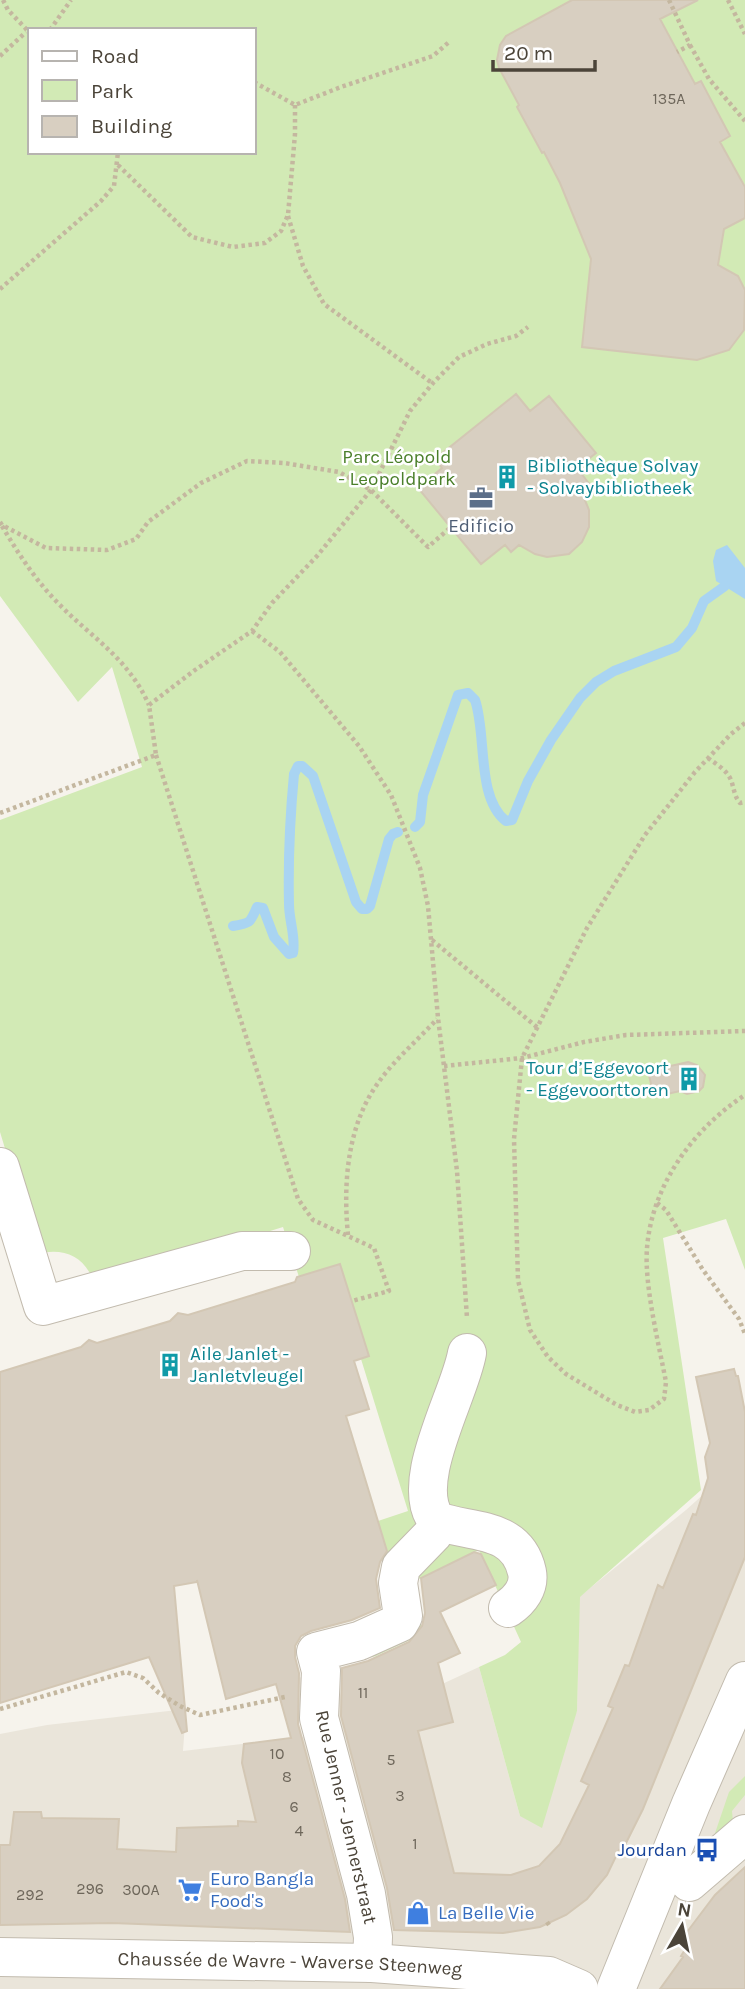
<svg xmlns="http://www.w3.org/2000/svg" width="745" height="1989" font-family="Karla,sans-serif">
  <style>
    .residential { fill: #eae5da }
    .green { fill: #d2eab5; fill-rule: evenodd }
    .water { fill: #a9d4f2 }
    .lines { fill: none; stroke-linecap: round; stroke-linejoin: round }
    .stream { stroke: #a9d4f2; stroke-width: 10 }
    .building { fill: #d8cfc1; stroke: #d3c7b4; stroke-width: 2 }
    .minor-casing { stroke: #c2bbae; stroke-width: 40 }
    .path { stroke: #c4b79f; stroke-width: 4.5; stroke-dasharray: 3.5 3.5; stroke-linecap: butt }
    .minor { stroke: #fff; stroke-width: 38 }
    .labels { text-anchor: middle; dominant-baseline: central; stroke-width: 5; stroke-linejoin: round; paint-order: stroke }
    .number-label { font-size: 16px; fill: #6e675b }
    .park-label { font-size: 19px; fill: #4a7f2a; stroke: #fff }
    .culture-label { font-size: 19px; fill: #0d838f; stroke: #fff; text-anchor: start }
    .service-label { font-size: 19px; fill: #4e5e75; stroke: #fff }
    .street-label { font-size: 19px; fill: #4b4439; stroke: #fff }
    .transit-label { font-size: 19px; fill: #164399; stroke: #fff; text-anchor: end }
    .shop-label { font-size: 19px; fill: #366cbe; stroke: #fff; text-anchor: start }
  </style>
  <rect width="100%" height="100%" fill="#f6f3ec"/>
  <path class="residential" d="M706,1492L745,1507V1989H0V1734L47,1725L186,1709L183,1751L309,1736L291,1680L334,1668L347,1720L390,1708L479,1667L520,1816L577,1711L579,1597L686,1510Z"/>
  <path class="green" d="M0,0H745V1270L726,1219L663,1238L701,1490L580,1597L577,1711L542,1828L520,1816L479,1667L505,1655L521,1642L479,1550L404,1586L425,1633L376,1656L368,1658L400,1618L378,1545V1521L408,1511L361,1359L369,1356L340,1264L299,1277L283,1227L95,1285C86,1257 65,1247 37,1254L0,1132V820L142,767L112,667L78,702L0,596ZM30,30H254V152H30Z
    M745,1776V1795L732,1811L734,1832L713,1839L729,1792Z"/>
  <path class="water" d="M727,545L745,568V599L716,581L713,561L716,550Z"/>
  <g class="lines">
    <path class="stream" d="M415,827L420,822L423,795L458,695L468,693L475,700C487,734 476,798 506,821L512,820L528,781L551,740L580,698L596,682L614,671L676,647L692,628L704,601L725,586
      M233,926C251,923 250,923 257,907L263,908L274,937L289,954L293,953C296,937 289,921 289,904C288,861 290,817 294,774L298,766H302L313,776L356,902L362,909H367L370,906L389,839L393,834L398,832"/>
  </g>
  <path class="building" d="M572,0H698L660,19L695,84L701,81L730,136L720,142L745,187V218L724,229L718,265L738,276L745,290L744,330L729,350L697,360L582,347L591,259L560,183L544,152L542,153L517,107L519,105L499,68L497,60L500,45L506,36Z
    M516,394L530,411L549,396L596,453L577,468L591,486L582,493L589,510V527L582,542L569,554L547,557L535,554L519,545L511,552L505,545L481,564L418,488L442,468L435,459Z
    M688,1062L697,1065L705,1075L703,1087L699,1091L687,1094L680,1091L654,1097L648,1071Z
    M340,1264L369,1356L354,1361L369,1409L346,1416L387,1551L380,1562L376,1579L380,1608L352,1620L311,1631L301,1636L295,1646V1657L299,1673L298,1724L345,1899L350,1932L112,1923L0,1925V1845H10L14,1812H41L42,1818L119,1819L117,1849L176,1852L177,1828L238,1826V1821L256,1822L242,1763L244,1744L291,1738L276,1684L226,1699L197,1580V1582L174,1586L187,1731L182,1733L149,1657L0,1703V1372L81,1347L89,1340L97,1343L170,1321L178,1313L188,1315L295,1282L297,1277Z
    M734,1369L736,1376H738L745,1412V1557L643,1809L622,1851L619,1850L607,1875L587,1899L566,1915L540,1927L503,1933L394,1930L387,1888L341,1716L342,1668L368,1661L409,1642L422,1626L425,1613L421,1578L474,1552L481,1554L496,1585L440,1612L460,1653L438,1663L453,1722L418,1731L454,1873L511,1875L539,1866L560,1844L589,1785L581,1781L613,1708L608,1706L625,1665L629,1666L658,1585L663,1588L693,1514L696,1515L708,1478L705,1457L710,1443L696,1377Z
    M745,1867V1989H660L683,1957L681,1956L686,1948L687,1932L715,1895Z"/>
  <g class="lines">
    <g class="minor-casing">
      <g id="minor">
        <path d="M0,1167L43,1306L242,1251H291"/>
        <path d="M467,1353C460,1395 407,1483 437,1521C471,1533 517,1526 527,1572C530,1587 520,1600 508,1608"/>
        <path d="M689,1882L745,1834"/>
        <path id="s1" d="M0,1957L372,1963L549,1976L579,1989"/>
        <path d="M372,1963L373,1937L366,1894L319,1718L321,1671L316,1652L359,1641L399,1623L403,1616L398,1583L401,1567L434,1533L437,1521"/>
        <path d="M616,1989L691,1804L745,1681"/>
      </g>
    </g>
    <path class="path" d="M3,0L8,10L30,33
      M669,0L690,45L677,52
      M728,0L745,34
      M50,30L71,0
      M690,45L709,79L745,121
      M0,56L26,32
      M254,82L295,105L341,87L433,56L449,42
      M118,165L192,237L233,247L265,243L281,231L288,215L295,134V105
      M288,216L303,266L324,304L432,383
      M0,289L101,201L114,186L118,152
      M0,522L2,525L46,548L107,550L136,539L148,522L201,483L247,461L284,463L339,472L371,490L428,547L451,527
      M2,526C18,553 34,578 56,601C90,637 127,656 149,705
      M252,631L280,652L359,746L391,795L420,868L428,906L438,1018L457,1171L467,1318
      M745,723L731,734L695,772L645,835L587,928L522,1058L514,1139L518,1280L530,1330L548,1357L566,1374L617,1405L635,1412L649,1410L664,1399L666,1382C659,1345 644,1285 647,1248C652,1185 693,1129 745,1095
      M156,755L298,1199L313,1220L374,1248L389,1291L352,1301
      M708,758C716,764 727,770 731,780C734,788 734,796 740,803L745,802
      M0,813L156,755L149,705L195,670L252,631L272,603L317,556L371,490L410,411L433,383L459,357L487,344L516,336L528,327
      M432,940L538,1028
      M444,1066L522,1058L584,1042L626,1035L745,1031
      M657,1203L666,1210L703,1270L739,1319L745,1334
      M348,1235C343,1184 347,1126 378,1083C394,1060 418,1040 437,1019
      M0,1709L126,1672L143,1678L159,1693L180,1706L200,1715L285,1697
      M547,1922L549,1925"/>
    <use href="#minor" class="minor"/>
  </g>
  <defs>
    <g id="building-bare" transform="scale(1.89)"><path d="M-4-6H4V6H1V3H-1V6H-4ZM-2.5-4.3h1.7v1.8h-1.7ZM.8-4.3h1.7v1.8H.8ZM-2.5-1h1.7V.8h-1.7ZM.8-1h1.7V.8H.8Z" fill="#0f9aa8" stroke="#fff" stroke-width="2.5" paint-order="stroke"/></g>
    <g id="office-bare" transform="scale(1.89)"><path d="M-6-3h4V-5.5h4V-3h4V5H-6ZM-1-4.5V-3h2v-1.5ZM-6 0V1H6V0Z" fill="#5c6f8a" stroke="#fff" stroke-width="2.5" paint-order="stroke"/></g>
    <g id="bus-bare" transform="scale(1.89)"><path d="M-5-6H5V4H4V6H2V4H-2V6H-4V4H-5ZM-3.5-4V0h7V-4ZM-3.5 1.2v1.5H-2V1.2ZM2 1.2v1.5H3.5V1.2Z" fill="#1a4fb4" stroke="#fff" stroke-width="2.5" paint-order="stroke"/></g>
    <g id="supermarket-bare" transform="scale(1.89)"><path d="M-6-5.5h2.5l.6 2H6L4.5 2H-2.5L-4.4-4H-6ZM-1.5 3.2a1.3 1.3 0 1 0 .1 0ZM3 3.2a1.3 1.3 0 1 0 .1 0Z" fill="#3f7fe0" stroke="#fff" stroke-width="2.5" paint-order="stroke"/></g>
    <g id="shop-bare" transform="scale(1.89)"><path d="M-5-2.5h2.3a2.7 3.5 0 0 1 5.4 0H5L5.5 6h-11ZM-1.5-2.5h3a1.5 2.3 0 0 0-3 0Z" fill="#3f7fe0" stroke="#fff" stroke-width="2.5" paint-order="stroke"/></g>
  </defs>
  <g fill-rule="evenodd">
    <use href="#building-bare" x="507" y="477"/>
    <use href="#office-bare" x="481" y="498"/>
    <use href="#building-bare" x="689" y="1079"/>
    <use href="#building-bare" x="170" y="1365"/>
    <use href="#bus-bare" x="707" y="1850"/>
    <use href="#supermarket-bare" x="190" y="1890"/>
    <use href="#shop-bare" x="418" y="1913"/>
  </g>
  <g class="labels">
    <g class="number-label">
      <text x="669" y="98">135A</text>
      <text x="363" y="1692">11</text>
      <text x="277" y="1753">10</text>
      <text x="391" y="1759">5</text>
      <text x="287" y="1776">8</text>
      <text x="400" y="1795">3</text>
      <text x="294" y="1806">6</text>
      <text x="299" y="1830">4</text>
      <text x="415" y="1843">1</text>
      <text x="90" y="1888">296</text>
      <text x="141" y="1889">300A</text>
      <text x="30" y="1894">292</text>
    </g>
    <g class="park-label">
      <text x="397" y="457">Parc Léopold<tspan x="397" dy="22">- Leopoldpark</tspan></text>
    </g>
    <g class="culture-label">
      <text x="527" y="466">Bibliothèque Solvay<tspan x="527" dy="22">- Solvaybibliotheek</tspan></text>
      <text x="669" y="1068" text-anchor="end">Tour d’Eggevoort<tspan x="669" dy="22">- Eggevoorttoren</tspan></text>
      <text x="190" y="1354">Aile Janlet -<tspan x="190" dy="22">Janletvleugel</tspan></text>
    </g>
    <g class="service-label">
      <text x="481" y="526">Edificio</text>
    </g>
    <g class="street-label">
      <text transform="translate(346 1817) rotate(77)">Rue Jenner - Jennerstraat</text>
      <text stroke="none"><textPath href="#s1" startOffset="290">Chaussée de Wavre - Waverse Steenweg</textPath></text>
    </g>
    <g class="transit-label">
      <text x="687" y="1850">Jourdan</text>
    </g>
    <g class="shop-label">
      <text x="210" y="1879">Euro Bangla<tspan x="210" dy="22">Food's</tspan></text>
      <text x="438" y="1913">La Belle Vie</text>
    </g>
  </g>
  <rect x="28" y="28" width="228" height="126" fill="#ffffff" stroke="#b7b4b0" stroke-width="2"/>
  <rect x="42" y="51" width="35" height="10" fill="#ffffff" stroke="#b7b4b0" stroke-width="2"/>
  <text x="91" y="63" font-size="21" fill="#4b4439">Road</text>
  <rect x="42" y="80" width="35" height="21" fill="#d2eab5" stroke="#b7b4b0" stroke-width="2"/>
  <text x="91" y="98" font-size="21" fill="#4b4439">Park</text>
  <rect x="42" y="116" width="35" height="21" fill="#d8cfc1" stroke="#b7b4b0" stroke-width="2"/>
  <text x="91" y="133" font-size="21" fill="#4b4439">Building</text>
  <g transform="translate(682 1926) rotate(9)" stroke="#ffffff" stroke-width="5" paint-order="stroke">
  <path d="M0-5L12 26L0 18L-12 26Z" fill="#4b4439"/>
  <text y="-10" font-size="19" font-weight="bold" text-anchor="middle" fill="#4b4439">N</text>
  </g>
  <path d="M493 60v10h102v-10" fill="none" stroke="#4b4439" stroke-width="3.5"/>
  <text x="504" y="60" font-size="21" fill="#4b4439" stroke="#ffffff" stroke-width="5" paint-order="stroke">20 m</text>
</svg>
